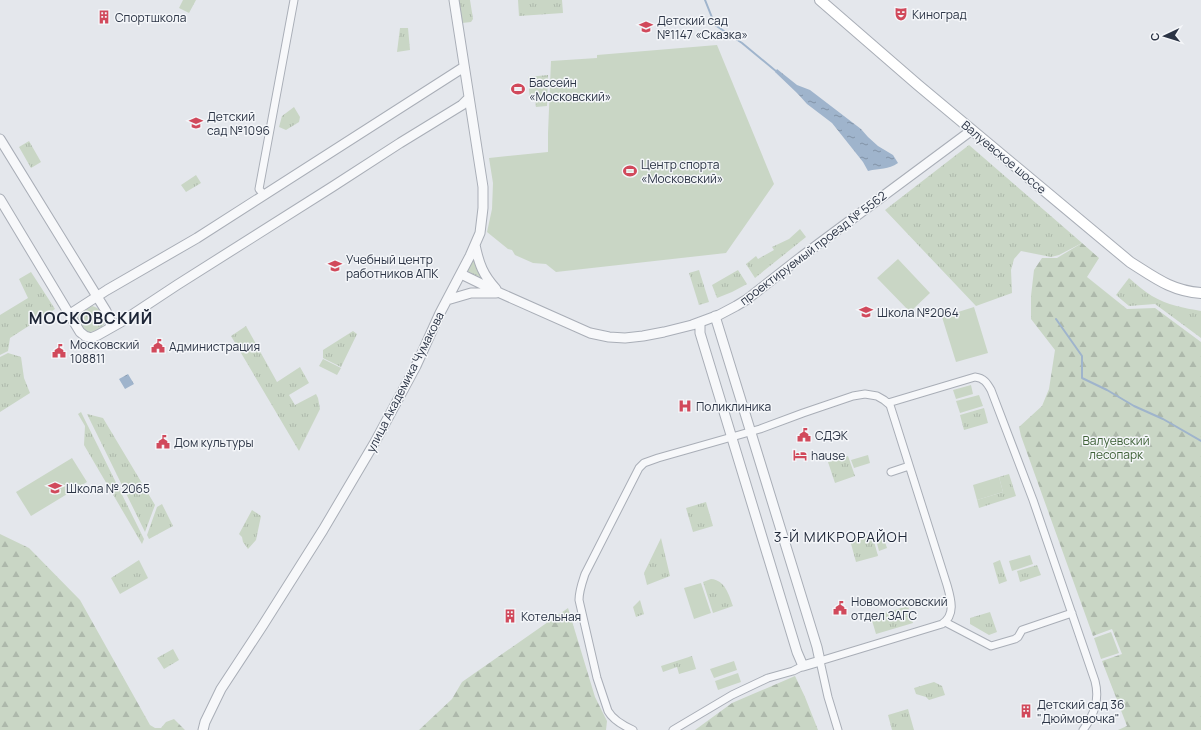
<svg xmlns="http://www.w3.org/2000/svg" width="1201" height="730" font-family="Manrope,sans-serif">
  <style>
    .grass { fill: url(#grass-tufts) }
    .forest { fill: url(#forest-firs) }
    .pitch { fill: #c9d6c5 }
    .water { fill: url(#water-ripples) }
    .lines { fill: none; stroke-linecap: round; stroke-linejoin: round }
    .stream { stroke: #9fb4cc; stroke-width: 2 }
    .minor-casing { stroke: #a9aeb7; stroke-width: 9 }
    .tertiary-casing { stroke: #a9aeb7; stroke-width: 11 }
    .secondary-casing { stroke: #a9aeb7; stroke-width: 12 }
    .minor { stroke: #f7f8fa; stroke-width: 7 }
    .tertiary { stroke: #f7f8fa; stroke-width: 9 }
    .secondary { stroke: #fff; stroke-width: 10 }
    .labels { text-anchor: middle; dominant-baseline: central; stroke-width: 3; stroke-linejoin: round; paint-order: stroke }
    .poi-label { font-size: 12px; fill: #2b3445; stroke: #f4f6f9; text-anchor: start }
    .street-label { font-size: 12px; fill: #2b3445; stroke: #f4f6f9 }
    .park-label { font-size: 12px; fill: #3f6138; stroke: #f4f6f9 }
    .quarter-label { font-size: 14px; letter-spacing: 1px; fill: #1d2536; stroke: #f4f6f9 }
    .district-label { font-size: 16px; font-weight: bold; letter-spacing: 1px; fill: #1d2536; stroke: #f4f6f9 }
  </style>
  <defs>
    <pattern id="grass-tufts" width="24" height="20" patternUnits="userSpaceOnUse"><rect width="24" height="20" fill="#c9d6c5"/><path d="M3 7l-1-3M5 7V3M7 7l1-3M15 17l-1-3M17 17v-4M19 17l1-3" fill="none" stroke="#adb8ab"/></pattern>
    <pattern id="forest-firs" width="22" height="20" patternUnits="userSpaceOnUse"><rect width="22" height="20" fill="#c9d6c5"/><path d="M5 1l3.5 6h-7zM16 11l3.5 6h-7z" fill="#adb8ab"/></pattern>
    <pattern id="water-ripples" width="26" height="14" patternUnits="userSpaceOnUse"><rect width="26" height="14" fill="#9fb4cc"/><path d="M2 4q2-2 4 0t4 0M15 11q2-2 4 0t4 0" fill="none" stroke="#8293a7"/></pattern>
  </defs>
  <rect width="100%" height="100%" fill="#e4e7ec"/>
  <path class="grass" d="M183,0H196L189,13L179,8Z
    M456,0H470L473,19L471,22L462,23Z
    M518,0H562L563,13L519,16Z
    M400,28H408L410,50L397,52Z
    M548,75L547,106L536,107L535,99L530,100L528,77Z
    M294,107L300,117L299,122L286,130L279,127L282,116Z
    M29,141L41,162L31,168L19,147Z
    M969,145L1082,243L1059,255L1051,257L1021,251L1014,259L1011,270L1012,293L976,306L885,210Z
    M196,175L201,183L186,192L181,185Z
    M800,229L806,237L755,278L746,264L756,256L758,259L774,250L772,247L789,239Z
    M474,257L481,278L467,271Z
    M699,270L709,302L699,305L689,273Z
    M738,270L747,284L732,292L717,298L712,285Z
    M31,272L55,309L10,338L8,351L0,355V315L28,298L19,279Z
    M1129,278C1136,284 1144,291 1152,296C1167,305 1184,308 1201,311V338L1155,304L1129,306L1116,295Z
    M92,306C99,307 103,314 105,321L103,326C97,330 92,333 85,332C82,326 77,321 79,314Z
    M246,326L277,382L300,367L309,383L289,395L295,405L316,394L318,398L320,409L299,451L231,336Z
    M353,331L357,334L341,367L323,358V350Z
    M8,353L21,357L24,378L30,393L0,412V357Z
    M984,408L988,423L964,430L960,415Z
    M81,412L144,539L142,544L84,445L85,426L78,414Z
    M87,414L103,418L155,505L145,532Z
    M848,456L855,476L835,483L828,462Z
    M1009,474L1016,496L979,508L977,500L1003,492L999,477Z
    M706,502L713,526L693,532L686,508Z
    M162,504L173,526L149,539L147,535L157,507Z
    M252,510L261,516L256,540L248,549L243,542L242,537L239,534Z
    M872,534L878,556L856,562L850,540Z
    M661,538L670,576L647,585L644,573Z
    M139,560L148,578L120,594L111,578Z
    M1000,560L1007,581L999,584L993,563Z
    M1037,565L1041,575L1020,582L1017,571Z
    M711,579C725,580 729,595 733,606L713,613L703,582Z
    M640,600L644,614L636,617L633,607Z
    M908,606L913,623L876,634L871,617Z
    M990,612L997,632L989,635L970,624V618Z
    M173,649L179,660L164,669L157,658Z
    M692,656L696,669L679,674L677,667L663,672L661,666Z
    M934,682L942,686L945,695L929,700L926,697L916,694L914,688Z
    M908,709L914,730H892L888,715Z"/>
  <path class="forest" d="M1082,243L1099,258L1087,277L1127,309L1155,308L1201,342V730H1118L1127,726L1102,661L1122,654L1112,629L1093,636L1021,436L1019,427L1042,406L1049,389L1055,350L1031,319V296L1034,270L1042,258H1057Z
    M0,534L29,548L80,600L150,725L155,728H161L166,722L174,719L185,730H0Z
    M568,608L595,697L607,721L606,730H419L452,699L462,682Z
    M795,676L805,697L818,730H695L732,703Z"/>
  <path class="pitch" d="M717,45L774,184L726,253L556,272L546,264L533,263L515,255L512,250L508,249L487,232L492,209L493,183L489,158L548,152V133L551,61L597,58V55Z
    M898,259L930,293L910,312L877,278Z
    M974,307L988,353L956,362L942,317Z
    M323,359L341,368L337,375L319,366Z
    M971,385L973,394L956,399L953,390Z
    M979,395L983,406L960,413L956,401Z
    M868,455L870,463L854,468L851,460Z
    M72,458L87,482L31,516L16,492Z
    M999,477L1003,492L977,500L973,485Z
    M882,533L887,548L879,551L875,536Z
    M1030,555L1033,564L1012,571L1009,561Z
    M701,583L711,613L694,619L684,588Z
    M1111,632L1119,653L1101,659L1094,638Z
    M734,661L737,670L714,678L710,669Z
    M738,673L741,682L718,690L715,681Z
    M1120,677L1126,691L1116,695L1110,681Z"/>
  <path class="water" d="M777,69L797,85L810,90L861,129L868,137L878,146L893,155L898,163C888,170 880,168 868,171L863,162L832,123L807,104L798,94L775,72Z
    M128,374L134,384L125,389L119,379Z"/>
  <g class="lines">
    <path class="stream" d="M705,0L715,25L742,43L777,72
      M1056,319L1082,356V378L1107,390L1134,406L1163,419L1201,441"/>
    <g class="minor-casing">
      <path id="minor" d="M264,195L259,189L294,0
        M888,403L975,377C984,378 987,383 991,390L1033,500L1095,681C1100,700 1094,715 1083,730
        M891,472L909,466
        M945,622L991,646L1015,639L1018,637L1022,630L1072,613
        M633,730C624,726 613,720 608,711L597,678L579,600C579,591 582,583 585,574L639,468L644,463L658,458L760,429L803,413L853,396L865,394L877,396L884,400L890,405L947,585C951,599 956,615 942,624L820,661L828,697L838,730
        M673,730L732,695L768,678L793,671L803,666"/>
    </g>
    <g class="tertiary-casing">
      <path id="tertiary" d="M0,139L106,311C109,317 111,321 110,328
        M0,199L80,332L85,336L91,338L98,335L121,322L177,285L332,187L400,143L462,105L469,98
        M475,245C479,264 483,275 496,289
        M461,274L500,293L590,333L609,337L625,338L643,336L664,332L692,325L719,315L736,306L746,300L801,257L972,130
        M447,300L471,293H496
        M70,314L107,290L197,238L464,67
        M700,322V333L797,652L803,666L820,661L817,647L715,316
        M203,730L205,722L221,689L263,625L323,530L375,442L416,366L440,313L470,256L480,233L483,208V187L454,0"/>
    </g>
    <g class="secondary-casing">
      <path id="secondary" d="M820,0L918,85L1130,262C1154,277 1171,291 1201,293"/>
    </g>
    <use href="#minor" class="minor"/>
    <use href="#tertiary" class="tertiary"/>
    <use href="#secondary" class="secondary"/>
  </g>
  <defs>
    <g id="theatre-bare" transform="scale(1.08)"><path d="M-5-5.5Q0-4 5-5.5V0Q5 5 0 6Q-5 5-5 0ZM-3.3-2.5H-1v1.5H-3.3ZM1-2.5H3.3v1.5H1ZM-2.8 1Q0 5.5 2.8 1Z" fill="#d1495b" stroke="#f4f6f9" stroke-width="2.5" paint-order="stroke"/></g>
    <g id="building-bare" transform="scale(1.08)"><path d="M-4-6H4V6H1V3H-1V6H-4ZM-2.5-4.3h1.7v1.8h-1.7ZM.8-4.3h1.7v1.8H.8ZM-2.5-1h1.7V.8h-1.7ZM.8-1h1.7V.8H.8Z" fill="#d1495b" stroke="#f4f6f9" stroke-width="2.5" paint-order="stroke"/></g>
    <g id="school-bare" transform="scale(1.08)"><path d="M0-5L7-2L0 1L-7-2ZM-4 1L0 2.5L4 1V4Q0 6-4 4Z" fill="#d1495b" stroke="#f4f6f9" stroke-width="2.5" paint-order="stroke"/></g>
    <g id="stadium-bare" transform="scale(1.08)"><path d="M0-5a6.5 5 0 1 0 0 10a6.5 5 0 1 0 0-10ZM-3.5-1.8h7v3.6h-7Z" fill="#d1495b" stroke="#f4f6f9" stroke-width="2.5" paint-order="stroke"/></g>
    <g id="civic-bare" transform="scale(1.08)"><path d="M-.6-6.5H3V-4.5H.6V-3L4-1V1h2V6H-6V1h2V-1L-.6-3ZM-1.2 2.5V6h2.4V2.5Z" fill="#d1495b" stroke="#f4f6f9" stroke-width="2.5" paint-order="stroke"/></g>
    <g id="hospital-bare" transform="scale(1.08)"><path d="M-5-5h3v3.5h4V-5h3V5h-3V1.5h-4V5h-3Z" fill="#d1495b" stroke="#f4f6f9" stroke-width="2.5" paint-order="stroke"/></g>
    <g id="hotel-bare" transform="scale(1.08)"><path d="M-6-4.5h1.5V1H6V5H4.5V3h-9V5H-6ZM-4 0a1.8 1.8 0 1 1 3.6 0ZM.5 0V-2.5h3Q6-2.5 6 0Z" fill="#d1495b" stroke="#f4f6f9" stroke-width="2.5" paint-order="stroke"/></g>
  </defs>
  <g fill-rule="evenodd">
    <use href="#theatre-bare" x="901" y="14"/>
    <use href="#building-bare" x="104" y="17"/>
    <use href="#school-bare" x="646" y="27"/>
    <use href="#stadium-bare" x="518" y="89"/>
    <use href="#school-bare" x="196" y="123"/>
    <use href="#stadium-bare" x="630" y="171"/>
    <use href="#school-bare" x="335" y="266"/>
    <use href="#school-bare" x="866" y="312"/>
    <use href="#civic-bare" x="158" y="346"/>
    <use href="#civic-bare" x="59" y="351"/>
    <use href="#hospital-bare" x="685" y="406"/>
    <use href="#civic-bare" x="804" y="435"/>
    <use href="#civic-bare" x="163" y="442"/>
    <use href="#hotel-bare" x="800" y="455"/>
    <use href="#school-bare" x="55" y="488"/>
    <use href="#civic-bare" x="840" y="608"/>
    <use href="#building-bare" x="510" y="616"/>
    <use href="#building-bare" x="1026" y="711"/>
  </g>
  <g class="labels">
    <g class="poi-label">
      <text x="912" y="14">Киноград</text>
      <text x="115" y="17">Спортшкола</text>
      <text x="657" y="20">Детский сад<tspan x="657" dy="14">№1147 «Сказка»</tspan></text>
      <text x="529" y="82">Бассейн<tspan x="529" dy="14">«Московский»</tspan></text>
      <text x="207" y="116">Детский<tspan x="207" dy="14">сад №1096</tspan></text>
      <text x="641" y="164">Центр спорта<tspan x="641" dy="14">«Московский»</tspan></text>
      <text x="346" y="259">Учебный центр<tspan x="346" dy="14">работников АПК</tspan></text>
      <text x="877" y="312">Школа №2064</text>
      <text x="70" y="344">Московский<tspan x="70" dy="14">108811</tspan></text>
      <text x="169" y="346">Администрация</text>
      <text x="696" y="406">Поликлиника</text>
      <text x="815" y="435">СДЭК</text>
      <text x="174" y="442">Дом культуры</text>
      <text x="811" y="455">hause</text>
      <text x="66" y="488">Школа № 2065</text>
      <text x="851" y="601">Новомосковский<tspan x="851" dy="14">отдел ЗАГС</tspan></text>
      <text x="521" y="616">Котельная</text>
      <text x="1037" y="704">Детский сад 36<tspan x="1037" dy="14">"Дюймовочка"</tspan></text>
    </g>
    <g class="street-label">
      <text transform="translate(1004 157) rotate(40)">Валуевское шоссе</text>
      <text transform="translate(813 248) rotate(-37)">проектируемый проезд № 5562</text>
      <text transform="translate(405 382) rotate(-63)">улица Академика Чумакова</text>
    </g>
    <g class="park-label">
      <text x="1116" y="440">Валуевский<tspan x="1116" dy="14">лесопарк</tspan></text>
    </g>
    <g class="quarter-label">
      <text x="841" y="536">3-Й МИКРОРАЙОН</text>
    </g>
    <g class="district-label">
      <text x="91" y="318">МОСКОВСКИЙ</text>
    </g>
  </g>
  <g transform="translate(1165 36) rotate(266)" stroke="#f4f6f9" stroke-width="3" paint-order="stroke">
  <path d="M0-3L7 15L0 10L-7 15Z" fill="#2b3445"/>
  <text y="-6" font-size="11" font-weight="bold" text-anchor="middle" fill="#2b3445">С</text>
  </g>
</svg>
